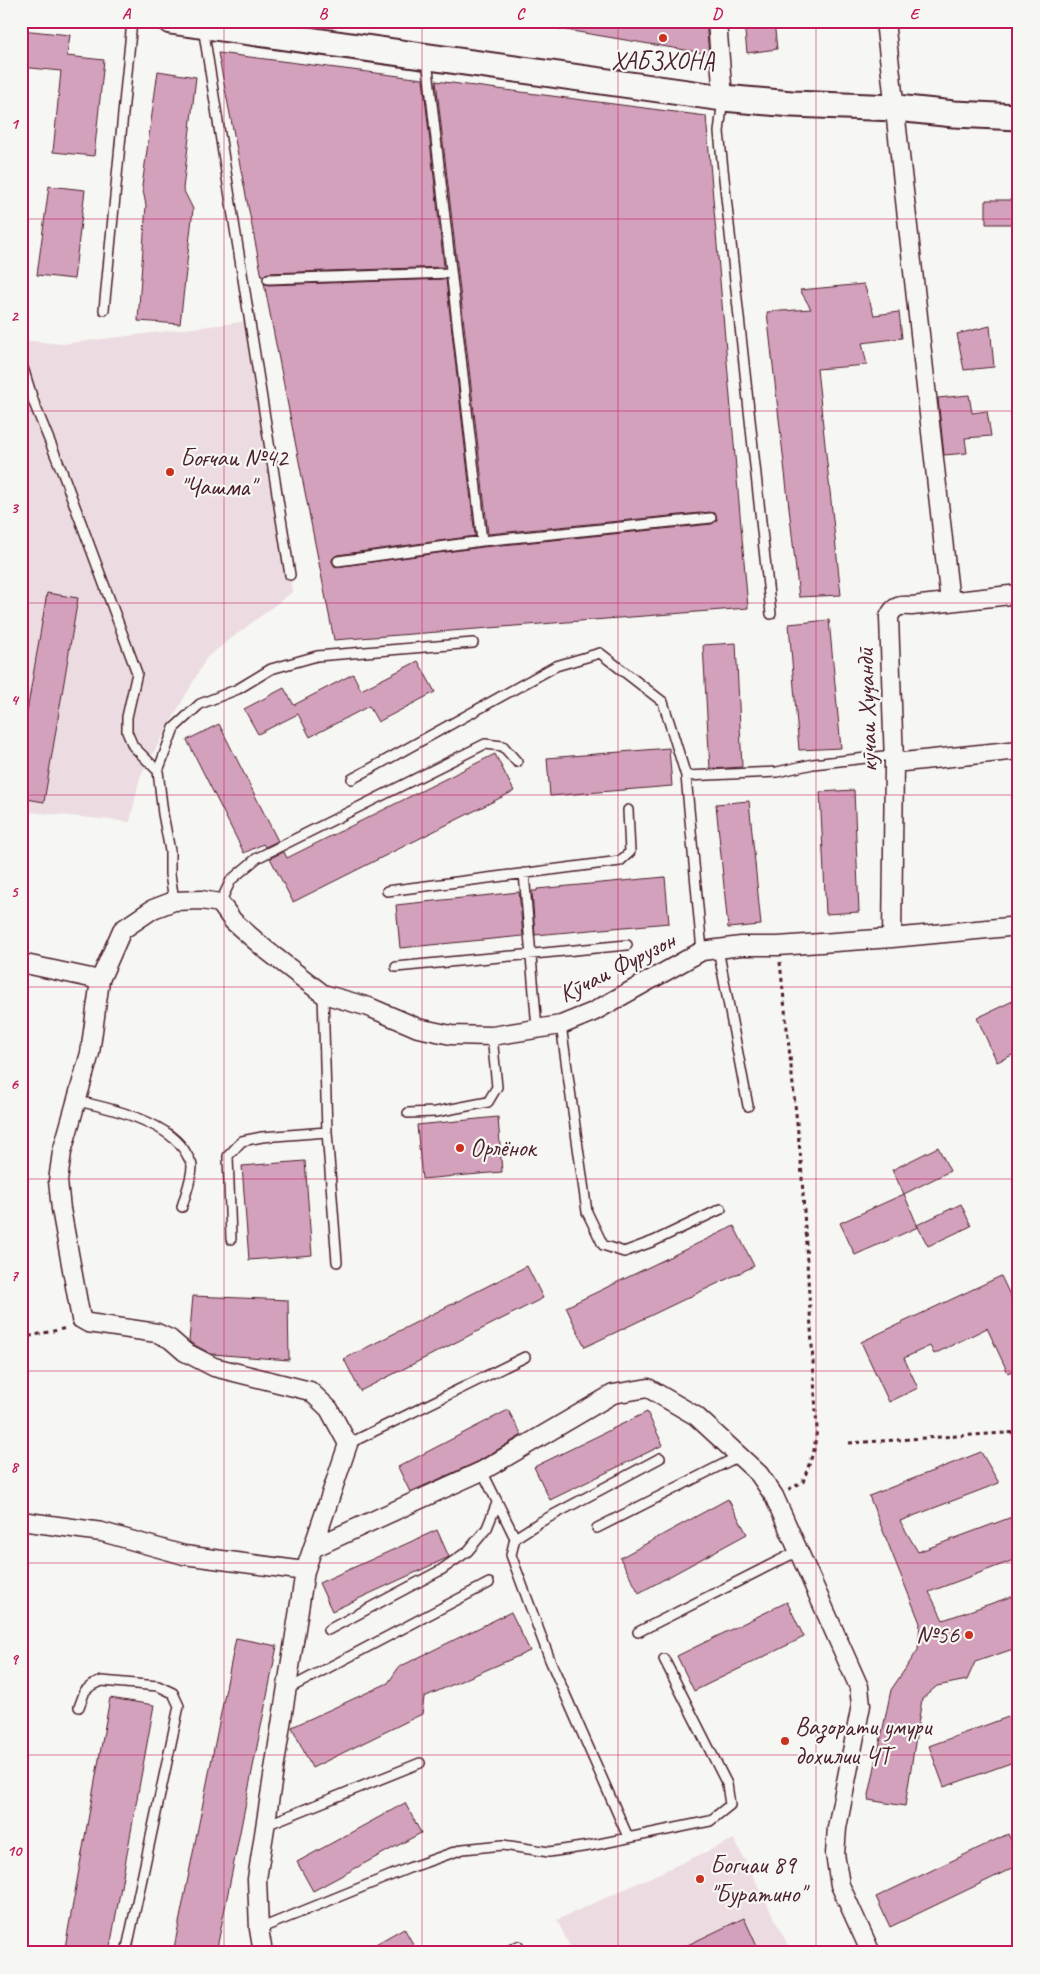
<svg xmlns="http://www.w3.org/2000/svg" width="1040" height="1974" font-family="Caveat,sans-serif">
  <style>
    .built { fill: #ecdce2 }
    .building { fill: #d3a1bc; stroke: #4a1f2b }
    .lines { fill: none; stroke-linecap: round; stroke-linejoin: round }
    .lane-casing { stroke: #4a1f2b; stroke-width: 12 }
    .street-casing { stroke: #4a1f2b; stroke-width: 21 }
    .secondary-casing { stroke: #4a1f2b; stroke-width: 29 }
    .path { stroke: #4a1f2b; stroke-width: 3; stroke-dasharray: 4 4; stroke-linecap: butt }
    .lane { stroke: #f6f6f2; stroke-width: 9 }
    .street { stroke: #f6f6f2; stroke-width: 18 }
    .secondary { stroke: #f6f6f2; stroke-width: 25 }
    .grid { fill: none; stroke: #c2185b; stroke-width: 1; stroke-opacity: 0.55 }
    .poi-dot { fill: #c8321e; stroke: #f6f6f2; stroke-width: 2 }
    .labels { text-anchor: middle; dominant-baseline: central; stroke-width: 4.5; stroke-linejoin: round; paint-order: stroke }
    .poi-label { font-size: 25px; fill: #4a1f2b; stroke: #f6f6f2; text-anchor: start }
    .street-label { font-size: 25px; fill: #4a1f2b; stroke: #f6f6f2 }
    .neatline { fill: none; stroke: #c2185b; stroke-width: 2 }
    .grid-label { font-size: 16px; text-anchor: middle; font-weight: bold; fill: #c2185b }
  </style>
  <rect width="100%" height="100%" fill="#f6f6f2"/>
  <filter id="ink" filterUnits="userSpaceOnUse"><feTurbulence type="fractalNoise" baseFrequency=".02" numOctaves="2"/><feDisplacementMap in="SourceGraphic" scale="10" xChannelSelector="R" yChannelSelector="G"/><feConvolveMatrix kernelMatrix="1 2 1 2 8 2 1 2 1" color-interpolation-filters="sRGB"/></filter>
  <g filter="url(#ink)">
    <path class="built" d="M250,321L283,504L292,592L207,657L140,777L130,822L21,811V340L62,344Z
      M734,1839L792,1953H573L557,1920Z"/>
    <path class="building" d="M560,21H706L709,54L560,29Z
      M744,21H774L777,49L747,53Z
      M21,30L70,35L67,56L104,60L94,156L53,152L61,71L21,67Z
      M218,53L423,79L444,267L268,273L262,277Z
      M158,71L196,77L183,189L193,209L180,324L138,321L146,205L142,186Z
      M436,81L706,116L748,608L334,640L264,283L268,285L446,279L475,536L337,555L332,559V562L335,567L483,547L712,524L717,520L716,514L710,512L488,534Z
      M49,186L85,190L74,279L37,275Z
      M986,200H1019V224H986Z
      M864,284L874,315L899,312L902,338L862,343L867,365L817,369L841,595L799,597L767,312L811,309L800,290Z
      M990,326L994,367L964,370L957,334Z
      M969,395L972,413L987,411L991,436L965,438L967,453L944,455L938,398Z
      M47,593L78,598L44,802L21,798V747Z
      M829,620L841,748L799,750L789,624Z
      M736,643L742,767L710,769L703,645Z
      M418,661L435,692L378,722L369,706L310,737L298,714L258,734L244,709L284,688L294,705L353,674L361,690Z
      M219,724L278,841L265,847L263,844L244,853L187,740Z
      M669,748L672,786L550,796L547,758Z
      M495,754L514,791L293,902L270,858L284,852L287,858Z
      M854,790L859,912L826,914L820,792Z
      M749,801L761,925L728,928L716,804Z
      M665,877L669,923L535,935L532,891H537V889Z
      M519,892L523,936L400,948L396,905Z
      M1019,998V1052L997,1062L977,1018Z
      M498,1117L502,1172L422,1179L417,1125Z
      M938,1147L950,1171L904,1194L892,1170Z
      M305,1161L312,1255L249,1260L242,1166Z
      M904,1194L918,1227L855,1255L840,1223Z
      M961,1204L971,1226L928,1246L917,1225Z
      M734,1226L754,1266L585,1347L566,1307Z
      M527,1266L543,1298L360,1391L344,1359Z
      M1001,1276L1019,1314V1368L1008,1373L987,1328L934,1354L930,1346L904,1358L918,1388L889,1402L861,1342Z
      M193,1296L288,1300L289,1360L211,1354L191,1343L189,1341Z
      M508,1410L522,1435L477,1462L410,1492L398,1467Z
      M647,1412L663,1445L550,1500L534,1467Z
      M981,1452L999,1483L900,1521L918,1552L1012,1517L1019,1535V1558L929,1592L943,1620L1019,1594V1647L975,1662L967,1680L937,1686L922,1699L905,1806L868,1800L891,1690L918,1650L920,1623L869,1496Z
      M728,1499L747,1534L639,1593L620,1558Z
      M437,1530L449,1557L332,1611L319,1583Z
      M787,1602L804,1637L694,1691L677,1656Z
      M511,1612L530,1651L424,1697L422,1714L312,1768L292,1727L388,1683L399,1667Z
      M236,1638L277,1646L216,1953H173Z
      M110,1698L154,1705L109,1953H64Z
      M1019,1713V1760L944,1787L929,1746Z
      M405,1803L421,1833L313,1891L297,1862Z
      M1008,1834L1019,1857V1865L890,1927L876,1897Z
      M744,1918L760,1953H671Z
      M404,1928L418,1953H360Z"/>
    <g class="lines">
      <g class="lane-casing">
        <path id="lane" d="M203,27L290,575
          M427,60L482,541
          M723,98L719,132L771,614
          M268,279L451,273
          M104,310L132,21
          M21,361L34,403L63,474L137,673L127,717V732L133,746L158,771
          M338,561L482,541L711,518
          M686,776L777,772L813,764L893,755
          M352,779L556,666L600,653L663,702L686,776L702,951
          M524,873L537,1028
          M387,891L620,861L630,852L628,810
          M174,901L170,874V851L163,814L158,771L174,728L200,704L238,689L271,669L317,656L473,643
          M220,903L231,880L257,858L485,744L503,746L517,762
          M718,949L748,1106
          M396,967L627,945
          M323,994L327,1132L337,1262
          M561,1025L587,1212L603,1245L624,1252L654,1241L721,1209
          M77,1101C110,1108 171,1122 187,1155C189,1159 192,1163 192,1166C192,1179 185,1195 182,1207
          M408,1113L436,1112L488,1102L497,1087L492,1036
          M231,1239L228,1156L242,1141L262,1137L327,1132
          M348,1444L525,1357
          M482,1471L515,1538
          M597,1528L739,1456
          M328,1630L441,1570L468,1551L487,1528L497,1503
          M638,1632L798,1551
          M286,1690L489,1583
          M79,1707L85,1691L92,1685L102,1681L158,1686L173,1693L179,1706L126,1953
          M266,1825L420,1763
          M628,1837L550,1660L511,1555L515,1538L540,1522L660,1458
          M259,1929L409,1868L463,1849L503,1845L549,1852L589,1846L710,1821L730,1805L727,1784L664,1659
          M504,1953L518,1946"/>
      </g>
      <g class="street-casing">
        <path id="street" d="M717,21L723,98
          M885,21L950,602
          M894,763L1019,750
          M892,938L894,763L889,617C894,605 901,605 912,606L1019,594
          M21,963L100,980L122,930L153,909L174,901L201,900L220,903L233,921L265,949L323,994L369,1007L418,1028L451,1035L492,1036L561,1025L593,1012L702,951L741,946H778L892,938L1019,926
          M100,980L90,1053L62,1152L58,1181L61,1209L81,1319L88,1323L157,1333L170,1339L185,1352L214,1367L310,1391L329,1409L348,1444L305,1571L257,1879L259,1929L263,1953
          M21,1521L102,1532L184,1555L305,1571
          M313,1548L482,1471L613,1394L648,1388L696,1416L759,1474L774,1496L859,1687L861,1705L837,1828L835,1854L840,1885L871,1953"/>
      </g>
      <g class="secondary-casing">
        <path id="secondary" d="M171,21L723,98L792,104L896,108L954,114L1019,117"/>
      </g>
      <path class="path" d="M780,962L801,1161L817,1429L814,1450L803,1482L787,1490
        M21,1338L67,1328
        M849,1443L1019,1432"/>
      <use href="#lane" class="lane"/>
      <use href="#street" class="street"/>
      <use href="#secondary" class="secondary"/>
    </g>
  </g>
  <path class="grid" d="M224,21V1953M422,21V1953M618,21V1953M816,21V1953M21,219H1019M21,411H1019M21,603H1019M21,795H1019M21,987H1019M21,1179H1019M21,1371H1019M21,1563H1019M21,1755H1019"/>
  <g class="poi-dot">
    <circle cx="663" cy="38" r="5"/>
    <circle cx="170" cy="472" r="5"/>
    <circle cx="460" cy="1148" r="5"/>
    <circle cx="969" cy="1635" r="5"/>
    <circle cx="785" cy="1741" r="5"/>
    <circle cx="700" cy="1879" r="5"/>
  </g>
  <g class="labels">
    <g class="poi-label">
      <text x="663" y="61" text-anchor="middle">ХАБЗХОНА</text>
      <text x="180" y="458">Боғчаи №42<tspan x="180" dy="29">"Чашма"</tspan></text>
      <text x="470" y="1148">Орлёнок</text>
      <text x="959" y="1635" text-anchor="end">№56</text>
      <text x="795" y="1727">Вазорати умури<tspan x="795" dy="29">дохилии ЧТ</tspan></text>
      <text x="710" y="1865">Богчаи 89<tspan x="710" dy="29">"Буратино"</tspan></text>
    </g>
    <g class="street-label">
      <text transform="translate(867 710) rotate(-92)">кӯчаи Хуҷандӣ</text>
      <text transform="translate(617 967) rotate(-27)">Кӯчаи Фурузон</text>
    </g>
  </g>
  <rect width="1040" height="1974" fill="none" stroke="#f6f6f2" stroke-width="55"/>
  <rect x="28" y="28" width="984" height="1918" class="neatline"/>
  <g class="grid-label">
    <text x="126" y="19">A</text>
    <text x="323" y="19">B</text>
    <text x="520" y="19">C</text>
    <text x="717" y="19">D</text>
    <text x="914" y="19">E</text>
    <text x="14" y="129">1</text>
    <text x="14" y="321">2</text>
    <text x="14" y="513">3</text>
    <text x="14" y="705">4</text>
    <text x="14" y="897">5</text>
    <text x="14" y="1089">6</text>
    <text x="14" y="1281">7</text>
    <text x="14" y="1472">8</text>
    <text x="14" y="1664">9</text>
    <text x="14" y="1856">10</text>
  </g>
</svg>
